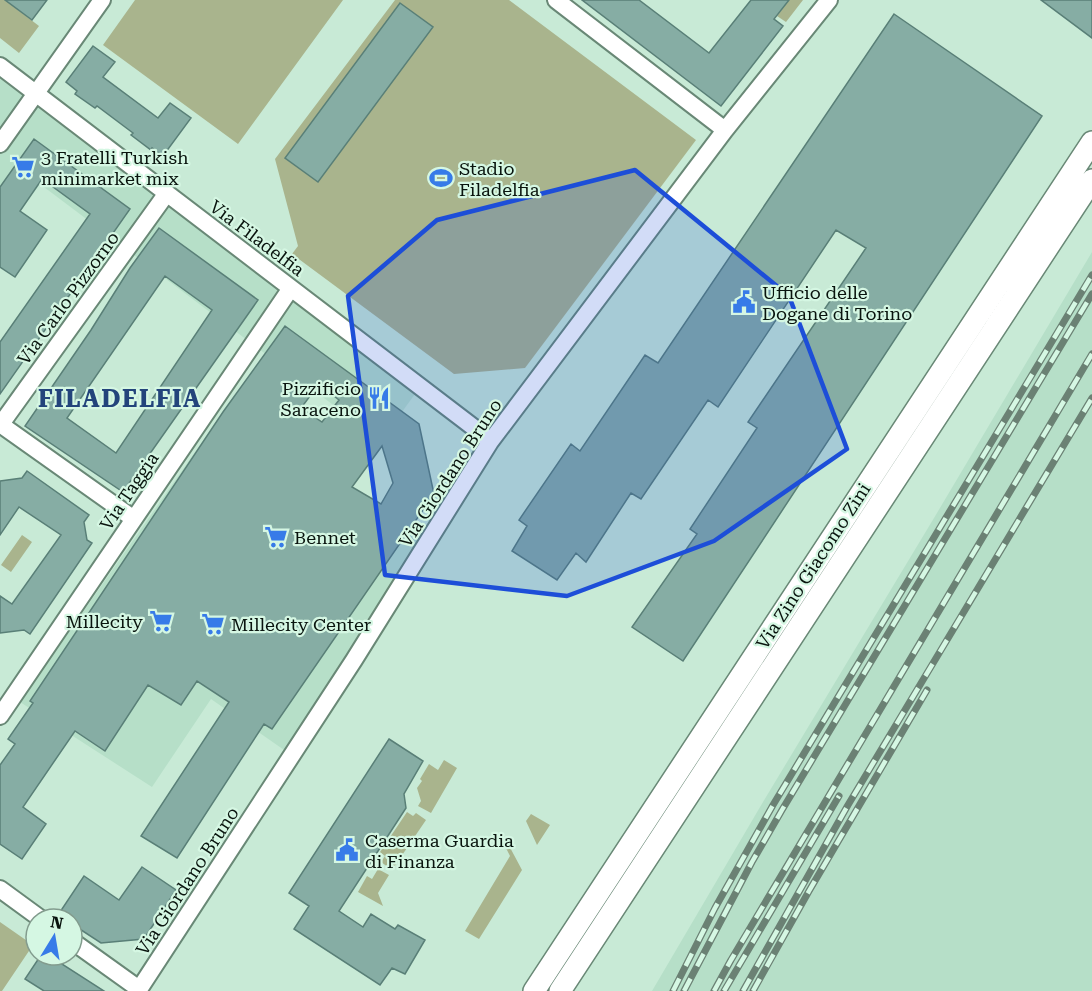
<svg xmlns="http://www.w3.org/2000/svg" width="1092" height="991" font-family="'Roboto Serif',serif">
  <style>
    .built { fill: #b6dfc8 }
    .green { fill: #a9b48d }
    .building { fill: #86ada4; stroke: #597f77; stroke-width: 1.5; fill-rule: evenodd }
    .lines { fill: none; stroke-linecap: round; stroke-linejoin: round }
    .minor-casing { stroke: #698876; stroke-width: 20 }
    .tertiary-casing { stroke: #698876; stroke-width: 24 }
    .minor { stroke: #fff; stroke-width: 16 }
    .tertiary { stroke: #fff; stroke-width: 21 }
    .rail-casing { stroke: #6b8174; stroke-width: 7 }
    .rail { stroke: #d5f7e3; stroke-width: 4.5; stroke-dasharray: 14; stroke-linecap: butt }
    .marked { fill: #1d4ed8; fill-opacity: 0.2; stroke: #1d4ed8; stroke-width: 4.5; stroke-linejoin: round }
    .labels { text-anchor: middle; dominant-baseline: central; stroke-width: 4.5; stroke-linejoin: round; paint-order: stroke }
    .poi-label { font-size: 18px; fill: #09140e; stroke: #d5f7e3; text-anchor: start }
    .street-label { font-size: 18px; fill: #09140e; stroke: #d5f7e3 }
    .district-label { font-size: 24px; font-weight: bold; letter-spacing: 1.5px; fill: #23447b; stroke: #d5f7e3 }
  </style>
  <rect width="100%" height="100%" fill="#c8ead6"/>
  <path class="built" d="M0,66L420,387L381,441L40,184L0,240Z
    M1092,252V991H652L763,802L934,518Z
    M223,412L430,537L287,752L211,699L152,787L20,702Z"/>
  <path class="green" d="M0,0H5L39,26L19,53L0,38Z
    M135,0H343L238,144L103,45Z
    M395,0H509L696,140L525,368L454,374L292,254L298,246L275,159Z
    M789,0H803L786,22L777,16Z
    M22,535L32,542L11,572L1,565Z
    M444,760L457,768L431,813L418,806L421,801L417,788L422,781L420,779L429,764L438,770Z
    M407,812L413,816L416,813L426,820L392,870L381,862L385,856L380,852Z
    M531,814L550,825L537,845L526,821Z
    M507,842L522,870L479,939L465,931L510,856L505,846Z
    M378,869L389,875L378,893L383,906L358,892L367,876L372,879Z
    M0,922L33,945L2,991H0Z"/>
  <path class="building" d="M5,0H47L32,20Z
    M582,0H639L709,53L751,0H789L774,19L783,26L721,106Z
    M1041,0H1092V38Z
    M400,3L433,27L318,182L285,158Z
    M894,14L1042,116L683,661L632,627L697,534L690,529L757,428L748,422L866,248L836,230L718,407L708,400L641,499L631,493L586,562L576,553L557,580L512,551L527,526L519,520L571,444L580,451L645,355L658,363Z
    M93,46L115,62L103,77L158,118L170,103L191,118L163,156L152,148L151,150L131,135L133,133L97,106L95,108L75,94L77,91L66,82Z
    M34,139L130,209L0,394V342L90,214L42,179L20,211L47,230L15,277L0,267V187Z
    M159,228L258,300L123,492L25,426L91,330L130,268ZM165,276L212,310L116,453L67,418Z
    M285,326L419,424L434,494L272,729L264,724L177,858L141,836L229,702L197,681L181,705L148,685L105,751L75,731L23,807L46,824L22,859L0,844V765L15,744L8,739L33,703L30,701L223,412ZM319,384L339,400L322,422L301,408ZM382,446L393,483L381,504L352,487Z
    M27,471L89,515L84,522L87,540L92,543L30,634L24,630L0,633V596L12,604L61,535L19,507L0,535V481L22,478Z
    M389,739L423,761L404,794L406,808L339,911L363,927L371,914L395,929L398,925L425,940L405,974L392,968L380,985L294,929L309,906L289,893Z
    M142,867L176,890L144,939L101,943L72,924V919H65L58,915L84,876L119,900Z
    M41,955H48L104,991H44L25,979Z"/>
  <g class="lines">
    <g class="minor-casing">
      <path id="minor" d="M556,0L725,130
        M0,66L477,430L490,442
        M0,144L102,0
        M0,424L134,519
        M1,424L167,193
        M0,716L291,288
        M0,889L41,919
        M72,941L139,989
        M138,991L354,660L490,442L725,130L829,0"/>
    </g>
    <g class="tertiary-casing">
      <path id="tertiary" d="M534,991L1092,142
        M560,991L1092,180"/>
    </g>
    <use href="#minor" class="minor"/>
    <use href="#tertiary" class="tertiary"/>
    <g class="rail-casing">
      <path id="rail" d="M673,991L715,908L773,805L1092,275
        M684,991L752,862L782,810L1092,294
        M714,991L731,960L1092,354
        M724,991L839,796
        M743,991L848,805L1092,398
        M753,991L809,891L927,690"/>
    </g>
    <use href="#rail" class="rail"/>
  </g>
  <path class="marked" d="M635,170L789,296L847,449L714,541L567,596L385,575L348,296L437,220Z"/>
  <defs>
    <g id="supermarket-bare" transform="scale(1.8)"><path d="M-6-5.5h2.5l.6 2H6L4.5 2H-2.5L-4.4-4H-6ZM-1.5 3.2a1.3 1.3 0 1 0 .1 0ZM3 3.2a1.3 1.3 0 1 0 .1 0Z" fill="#377be8" stroke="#d5f7e3" stroke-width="2.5" paint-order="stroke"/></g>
    <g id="stadium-bare" transform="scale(1.8)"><path d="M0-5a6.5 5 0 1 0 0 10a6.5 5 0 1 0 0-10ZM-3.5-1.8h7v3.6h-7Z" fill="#377be8" stroke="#d5f7e3" stroke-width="2.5" paint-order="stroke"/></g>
    <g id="civic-bare" transform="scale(1.8)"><path d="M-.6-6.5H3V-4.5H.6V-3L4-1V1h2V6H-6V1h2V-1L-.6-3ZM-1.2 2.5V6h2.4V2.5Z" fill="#377be8" stroke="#d5f7e3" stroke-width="2.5" paint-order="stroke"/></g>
    <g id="restaurant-bare" transform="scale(1.8)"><path d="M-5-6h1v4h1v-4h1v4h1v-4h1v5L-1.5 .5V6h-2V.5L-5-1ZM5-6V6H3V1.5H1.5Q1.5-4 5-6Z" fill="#377be8" stroke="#d5f7e3" stroke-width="2.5" paint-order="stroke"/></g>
  </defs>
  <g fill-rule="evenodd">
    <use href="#supermarket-bare" x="23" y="167"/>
    <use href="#stadium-bare" x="441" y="178"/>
    <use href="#civic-bare" x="744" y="302"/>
    <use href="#restaurant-bare" x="379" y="398"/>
    <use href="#supermarket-bare" x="276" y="537"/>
    <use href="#supermarket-bare" x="161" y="621"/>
    <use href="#supermarket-bare" x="213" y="624"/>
    <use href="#civic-bare" x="347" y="850"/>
  </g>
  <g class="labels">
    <g class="poi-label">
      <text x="41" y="157">3 Fratelli Turkish<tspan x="41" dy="21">minimarket mix</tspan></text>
      <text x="459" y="168">Stadio<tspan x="459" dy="21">Filadelfia</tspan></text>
      <text x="762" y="292">Ufficio delle<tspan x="762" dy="21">Dogane di Torino</tspan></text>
      <text x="361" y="388" text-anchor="end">Pizzificio<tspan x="361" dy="21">Saraceno</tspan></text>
      <text x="294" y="537">Bennet</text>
      <text x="143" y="621" text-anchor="end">Millecity</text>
      <text x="231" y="624">Millecity Center</text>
      <text x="365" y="840">Caserma Guardia<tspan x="365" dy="21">di Finanza</tspan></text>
    </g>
    <g class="street-label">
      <text transform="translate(257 238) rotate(37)">Via Filadelfia</text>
      <text transform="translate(68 298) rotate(-54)">Via Carlo Pizzorno</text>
      <text transform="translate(450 473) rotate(-57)">Via Giordano Bruno</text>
      <text transform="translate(129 491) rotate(-56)">Via Taggia</text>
      <text transform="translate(813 566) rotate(-57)">Via Zino Giacomo Zini</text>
      <text transform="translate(187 881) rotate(-57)">Via Giordano Bruno</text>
    </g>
    <g class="district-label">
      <text x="120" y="399">FILADELFIA</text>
    </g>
  </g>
  <g transform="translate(54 937) rotate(11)"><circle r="28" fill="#d5f7e3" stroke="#839c8e" stroke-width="1.5"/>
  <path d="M0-4.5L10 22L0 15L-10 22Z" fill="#377be8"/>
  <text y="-9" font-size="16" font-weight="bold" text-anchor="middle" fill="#09140e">N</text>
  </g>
</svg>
